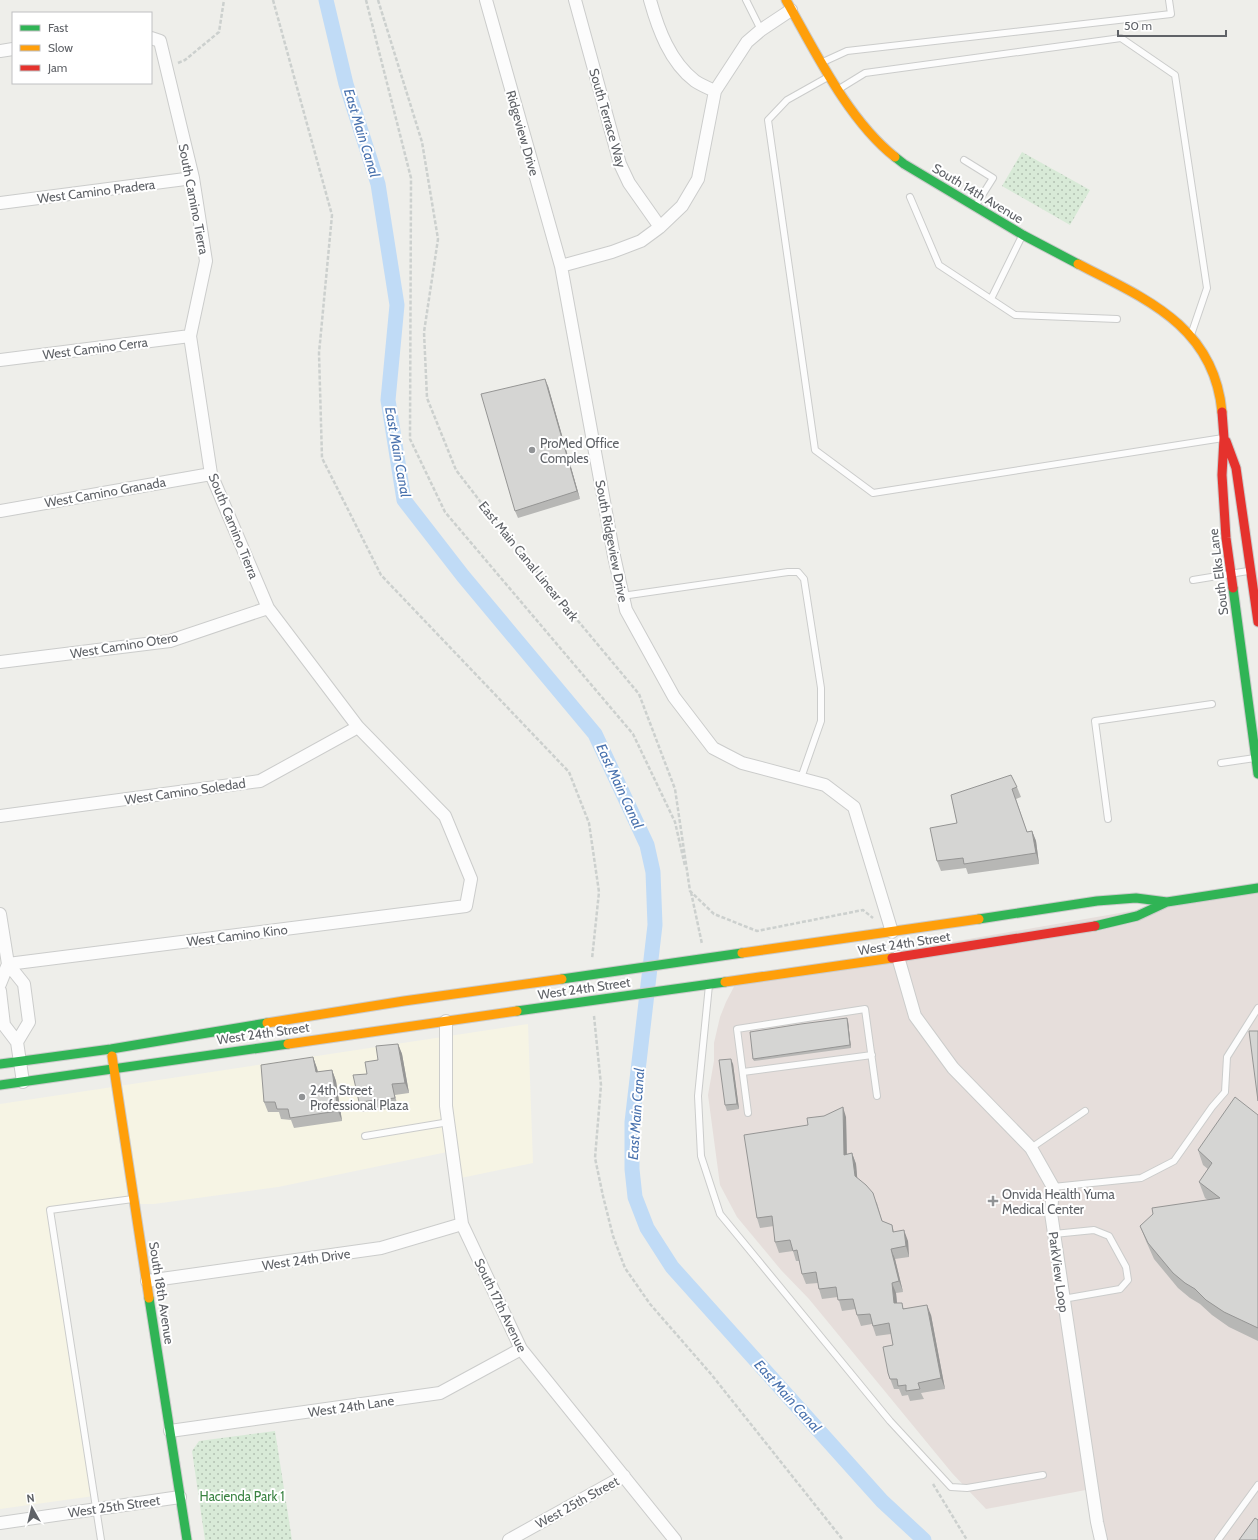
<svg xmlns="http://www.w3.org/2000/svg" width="1258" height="1540" font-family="Cabin,sans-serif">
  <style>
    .commercial { fill: #f6f4e4 }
    .medical { fill: #e6dedb }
    .park { fill: url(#park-dots) }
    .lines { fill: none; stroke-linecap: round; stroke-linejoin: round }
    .canal { stroke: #c0dbf6; stroke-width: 15 }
    .lane-casing { stroke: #cbcccb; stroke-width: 8 }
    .street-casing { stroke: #cbcccb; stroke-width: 14 }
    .fast-casing { stroke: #cacaca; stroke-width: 11 }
    .slow-casing { stroke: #cacaca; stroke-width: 11 }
    .jam-casing { stroke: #cacaca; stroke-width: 11 }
    .path { stroke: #ccd0ce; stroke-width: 2.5; stroke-dasharray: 4 2; stroke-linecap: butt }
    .lane { stroke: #fcfcfc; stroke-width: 6 }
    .street { stroke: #fcfcfc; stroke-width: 12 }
    .fast { stroke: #30b455; stroke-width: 9 }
    .slow { stroke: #ff9f0a; stroke-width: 9 }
    .jam { stroke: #e5322d; stroke-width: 9 }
    .wall { fill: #b7b7b5 }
    .shaded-wall { fill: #959594 }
    .building { fill: #d5d5d3; stroke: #959594 }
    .poi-dot { fill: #919395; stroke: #fff; stroke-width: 1.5 }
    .labels { text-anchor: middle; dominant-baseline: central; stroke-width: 4; stroke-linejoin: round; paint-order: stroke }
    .street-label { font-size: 13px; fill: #5f6267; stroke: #fff }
    .poi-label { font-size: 13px; fill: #5f6267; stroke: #fff; text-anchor: start }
    .park-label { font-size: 13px; fill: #3a8342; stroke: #fff }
    .water-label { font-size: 14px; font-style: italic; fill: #4972ae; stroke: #fff }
  </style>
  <defs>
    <pattern id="park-dots" width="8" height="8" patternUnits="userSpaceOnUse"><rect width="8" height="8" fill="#d8ead7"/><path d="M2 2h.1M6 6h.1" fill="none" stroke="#b2c1b2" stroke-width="1.8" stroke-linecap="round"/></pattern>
  </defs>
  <rect width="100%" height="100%" fill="#eeeeea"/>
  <path class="commercial" d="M528,1024L533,1163L456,1179L452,1151L278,1187L154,1204H118L50,1214L94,1496L0,1509V1104Z"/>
  <path class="medical" d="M1258,889V1540H1102L1091,1489L986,1509L952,1473L809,1299L781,1270L737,1217L720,1185L708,1095L714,1061V1043L720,1017L726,1002L738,979Z"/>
  <path class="park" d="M1022,152L1090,190L1070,225L1002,186Z
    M275,1431L292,1540H205L192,1451L199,1441Z"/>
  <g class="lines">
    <path class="canal" d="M326,0L346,84L378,184L397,305L388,400L404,500L463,576L595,734L647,845L653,872L655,925L632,1122V1169L635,1197L647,1228L672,1267L882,1501L924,1540"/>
    <g class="lane-casing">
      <path id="lane" d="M746,0L761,30
        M823,62L847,51L1171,14L1169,0
        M828,77L787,100L768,120L815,450L873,493L1223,438
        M839,89L865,73L1121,38L1175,75L1207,288L1192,332
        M964,160L993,178L976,205
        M910,197L939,265L1015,315L1117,319
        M991,299L1022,236
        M1193,580L1248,571
        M622,596L788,572H798L804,579L821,688V721L801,778
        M1221,763L1255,758
        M1108,819L1095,721L1212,704
        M709,985L698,1096L701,1156L720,1214L890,1421L951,1487L967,1488L1043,1475
        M743,1072L872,1055
        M748,1113L737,1029L865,1009L877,1096
        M365,1136L449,1122
        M1031,1148L1085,1111
        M1053,1187L1141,1178L1174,1161L1212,1107L1225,1092L1227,1057L1258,1008
        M1054,1234L1094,1230L1109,1236L1126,1267L1128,1280L1120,1289L1063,1299
        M101,1540L50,1210L133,1199
        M1218,1540L1258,1485"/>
    </g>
    <g class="street-casing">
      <path id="street" d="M486,0L561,266L614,556L626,610L674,697L713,748L742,763L825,785L854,807L892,932
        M575,0L620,164L629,183L660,227
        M650,0C658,29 670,62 695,81C701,85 708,88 715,91
        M0,51L13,49
        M0,203L193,178
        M561,266L612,252L641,241L660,227L682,206L698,179L715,91L747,42L761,30L791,10
        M0,360L190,336
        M0,511L211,474
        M0,662L170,641L268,608
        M0,816L260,781L358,727
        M0,914L8,964L24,984L29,1022L17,1042
        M898,957L915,1016L953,1068L1031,1148L1053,1187L1051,1213L1097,1522L1101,1540
        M8,964L466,906L471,879L445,816L358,727L268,608L211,474L190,336L206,261L193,178L160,41L151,38
        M0,984L8,964
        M0,991L4,1025L17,1042L23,1082
        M446,1021V1106L462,1224L521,1349L675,1540
        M147,1281L381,1248L462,1224
        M170,1431L440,1393L521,1349
        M0,1523L180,1497
        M509,1540L624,1476"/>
    </g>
    <g class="fast-casing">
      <path id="fast" d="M895,157L904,164L1023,235L1078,264
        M1233,588L1258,774
        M979,919L1097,901L1136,898L1167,902
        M1095,926L1137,916L1167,902L1258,888
        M562,979L742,953
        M517,1011L725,982
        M0,1064L111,1049L267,1023
        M0,1085L288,1044
        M149,1298L187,1540"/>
    </g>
    <g class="slow-casing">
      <path id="slow" d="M786,0C815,51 848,120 895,157
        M1078,264C1146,299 1214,326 1222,412
        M742,953L979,919
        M725,982L892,958
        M267,1023L404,1001L562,979
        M288,1044L517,1011
        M112,1056L149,1298"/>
    </g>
    <g class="jam-casing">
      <path id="jam" d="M1222,412L1224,438L1222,475L1226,538L1233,588
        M1226,441L1236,468L1258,622
        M892,958L1095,926"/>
    </g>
    <path class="path" d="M273,0L332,215L319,353L322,458L381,575L569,772L589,823L599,892L592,959
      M366,0L411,178L410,439L445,512L633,734L675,822L685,866
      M378,0L422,142L438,239L424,332L427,398L456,470L503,531L639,694L675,789L690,891L714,914L757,931L863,910L873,918
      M178,63L185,60L219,32L224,0
      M691,892L702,944
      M594,1016L601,1085L595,1158L603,1196L613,1236L625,1268L650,1304L711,1374L843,1540
      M933,1484L967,1540"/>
    <use href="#lane" class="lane"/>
    <use href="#street" class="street"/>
    <use href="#fast" class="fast"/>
    <use href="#slow" class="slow"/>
    <use href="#jam" class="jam"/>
  </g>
  <path class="wall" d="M548,386L580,499L518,518L515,511Z
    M1017,787L1021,797L1016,799L1027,832L1032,831L1036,841L1039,864L968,874L966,868L941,871L937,861L957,823L951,795Z
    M848,1021L851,1048L754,1061L753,1059Z
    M398,1044L402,1054L409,1093L395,1095L398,1108L362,1112L359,1102L378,1060Z
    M313,1057L318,1072L332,1070L336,1081L342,1121L294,1128L291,1120L281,1119L279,1112H268L264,1102Z
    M733,1064L739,1109L727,1111L725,1105Z
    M1258,1115V1341L1229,1327L1212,1315L1200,1304L1190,1298L1178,1288L1154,1259L1146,1241L1140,1226L1208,1200L1205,1198L1199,1182L1208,1169L1203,1165L1198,1150Z
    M846,1117L847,1154L852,1153L856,1164L857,1178L877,1203L882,1221L892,1225L894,1232L908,1241L909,1257L895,1259L903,1292L896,1293L897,1303H902L903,1308L931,1315L945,1389L921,1393L924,1399L910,1401L908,1395L902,1396L899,1389H894L888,1373L893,1345L891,1334L876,1336L872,1324L861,1326L857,1315L856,1309L842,1311L838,1297L822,1299L819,1289L818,1283L806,1284L802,1274L799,1261H796L793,1251L779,1253L775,1242L774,1226L760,1228L757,1218Z"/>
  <path class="shaded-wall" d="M545,379L548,386L580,499L577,491Z
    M1032,831L1036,841L1039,864L1036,853Z
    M847,1018L848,1021L851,1048L850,1045Z
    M398,1044L402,1054L409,1093L405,1083Z
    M313,1057L317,1068L320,1082L316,1072Z
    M731,1059L733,1064L739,1109L737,1104Z
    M332,1070L336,1081L342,1121L338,1111Z
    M843,1107L846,1117L847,1165L844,1155Z
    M852,1153L856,1164L858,1186L855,1176Z
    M904,1230L908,1241L909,1257L906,1246Z
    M891,1249L895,1259L903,1292L899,1281Z
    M892,1283L896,1293L898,1313L894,1303Z
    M927,1305L931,1315L945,1389L941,1378Z"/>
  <path class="building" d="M545,379L577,491L515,511L481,394Z
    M1011,775L1017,787L1012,789L1027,832L1032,831L1036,853L964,864L963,858L937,861L930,828L957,823L951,795Z
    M847,1018L850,1045L753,1059L750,1032L801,1024Z
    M1249,1031H1258V1101Z
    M398,1044L405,1083L392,1084L395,1098L359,1102L353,1075L367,1074L365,1062L378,1060L376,1046Z
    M313,1057L316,1072L332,1070L338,1111L290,1118L288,1109H277L275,1102H264L261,1065Z
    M731,1059L737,1104L725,1105L719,1060Z
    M1235,1097L1258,1115V1328L1224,1312L1206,1300L1195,1289L1185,1283L1173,1273L1148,1243L1140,1226L1153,1214L1152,1208L1220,1198L1199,1182L1212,1163L1198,1150Z
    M843,1107L844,1155L852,1153L855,1176L866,1185L873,1193L882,1221L892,1225L893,1232L904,1230L906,1246L891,1249L899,1281L892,1283L894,1303H902L903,1309L927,1305L941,1378L918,1383L920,1389L906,1391V1385L898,1386L897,1379H890L888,1373L883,1347L893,1345L889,1323L873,1326L870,1314L857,1315L853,1299L838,1300L836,1287L819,1289L816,1272L802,1274L797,1250L793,1251L790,1240L775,1242L772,1216L757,1218L744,1135L808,1125L807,1118L824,1116Z
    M1255,1518L1258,1520V1540H1239Z"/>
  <g class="poi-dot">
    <circle cx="532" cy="450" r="4"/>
    <circle cx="302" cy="1097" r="4"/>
    <path d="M991 1195h4v4h4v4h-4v4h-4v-4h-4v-4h4z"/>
  </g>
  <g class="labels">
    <g class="street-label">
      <text transform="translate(608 118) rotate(74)">South Terrace Way</text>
      <text transform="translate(523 133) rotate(74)">Ridgeview Drive</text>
      <text transform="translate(96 191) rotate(-7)">West Camino Pradera</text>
      <text transform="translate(978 193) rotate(31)">South 14th Avenue</text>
      <text transform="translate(194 199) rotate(79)">South Camino Tierra</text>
      <text transform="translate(95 348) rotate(-7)">West Camino Cerra</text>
      <text transform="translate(105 492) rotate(-10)">West Camino Granada</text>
      <text transform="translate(234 526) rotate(68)">South Camino Tierra</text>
      <text transform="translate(612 541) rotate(79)">South Ridgeview Drive</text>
      <text transform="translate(529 561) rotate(51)">East Main Canal Linear Park</text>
      <text transform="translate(1218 572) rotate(-97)">South Elks Lane</text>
      <text transform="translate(124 645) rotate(-9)">West Camino Otero</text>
      <text transform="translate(185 791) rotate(-8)">West Camino Soledad</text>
      <text transform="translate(237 935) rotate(-7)">West Camino Kino</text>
      <text transform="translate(904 943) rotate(-9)">West 24th Street</text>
      <text transform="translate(584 988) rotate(-8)">West 24th Street</text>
      <text transform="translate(263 1033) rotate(-8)">West 24th Street</text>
      <text transform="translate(306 1259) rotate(-8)">West 24th Drive</text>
      <text transform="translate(1059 1272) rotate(82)">ParkView Loop</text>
      <text transform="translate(162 1293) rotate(81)">South 18th Avenue</text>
      <text transform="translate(501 1305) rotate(64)">South 17th Avenue</text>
      <text transform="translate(351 1406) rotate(-8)">West 24th Lane</text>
      <text transform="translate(577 1502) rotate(-29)">West 25th Street</text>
      <text transform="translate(114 1506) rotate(-8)">West 25th Street</text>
    </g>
    <g class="poi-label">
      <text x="540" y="443">ProMed Office<tspan x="540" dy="15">Comples</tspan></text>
      <text x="310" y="1090">24th Street<tspan x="310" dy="15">Professional Plaza</tspan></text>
      <text x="1002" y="1194">Onvida Health Yuma<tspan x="1002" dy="15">Medical Center</tspan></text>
    </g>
    <g class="park-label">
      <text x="242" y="1496">Hacienda Park 1</text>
    </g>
    <g class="water-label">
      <text transform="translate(362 133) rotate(73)">East Main Canal</text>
      <text transform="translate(398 452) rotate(80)">East Main Canal</text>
      <text transform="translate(620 786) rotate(65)">East Main Canal</text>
      <text transform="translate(636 1114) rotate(-86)">East Main Canal</text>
      <text transform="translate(788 1396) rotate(48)">East Main Canal</text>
    </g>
  </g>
  <rect x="12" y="12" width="140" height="72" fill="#ffffff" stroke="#bfc0c2"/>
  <rect x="20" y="25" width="20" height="6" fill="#30b455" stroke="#bfc0c2"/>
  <text x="48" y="32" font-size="12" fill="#5f6267">Fast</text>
  <rect x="20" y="45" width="20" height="6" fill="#ff9f0a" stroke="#bfc0c2"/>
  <text x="48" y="52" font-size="12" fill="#5f6267">Slow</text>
  <rect x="20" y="65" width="20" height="6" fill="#e5322d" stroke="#bfc0c2"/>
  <text x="48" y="72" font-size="12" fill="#5f6267">Jam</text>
  <g transform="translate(32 1508) rotate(352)" stroke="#ffffff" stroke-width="3" paint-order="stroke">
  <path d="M0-3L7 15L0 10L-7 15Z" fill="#5f6267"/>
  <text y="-6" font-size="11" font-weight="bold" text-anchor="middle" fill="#5f6267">N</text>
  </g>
  <path d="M1118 30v6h108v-6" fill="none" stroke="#5f6267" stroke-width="2"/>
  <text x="1124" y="30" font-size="12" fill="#5f6267" stroke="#ffffff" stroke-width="3" paint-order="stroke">50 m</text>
</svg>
